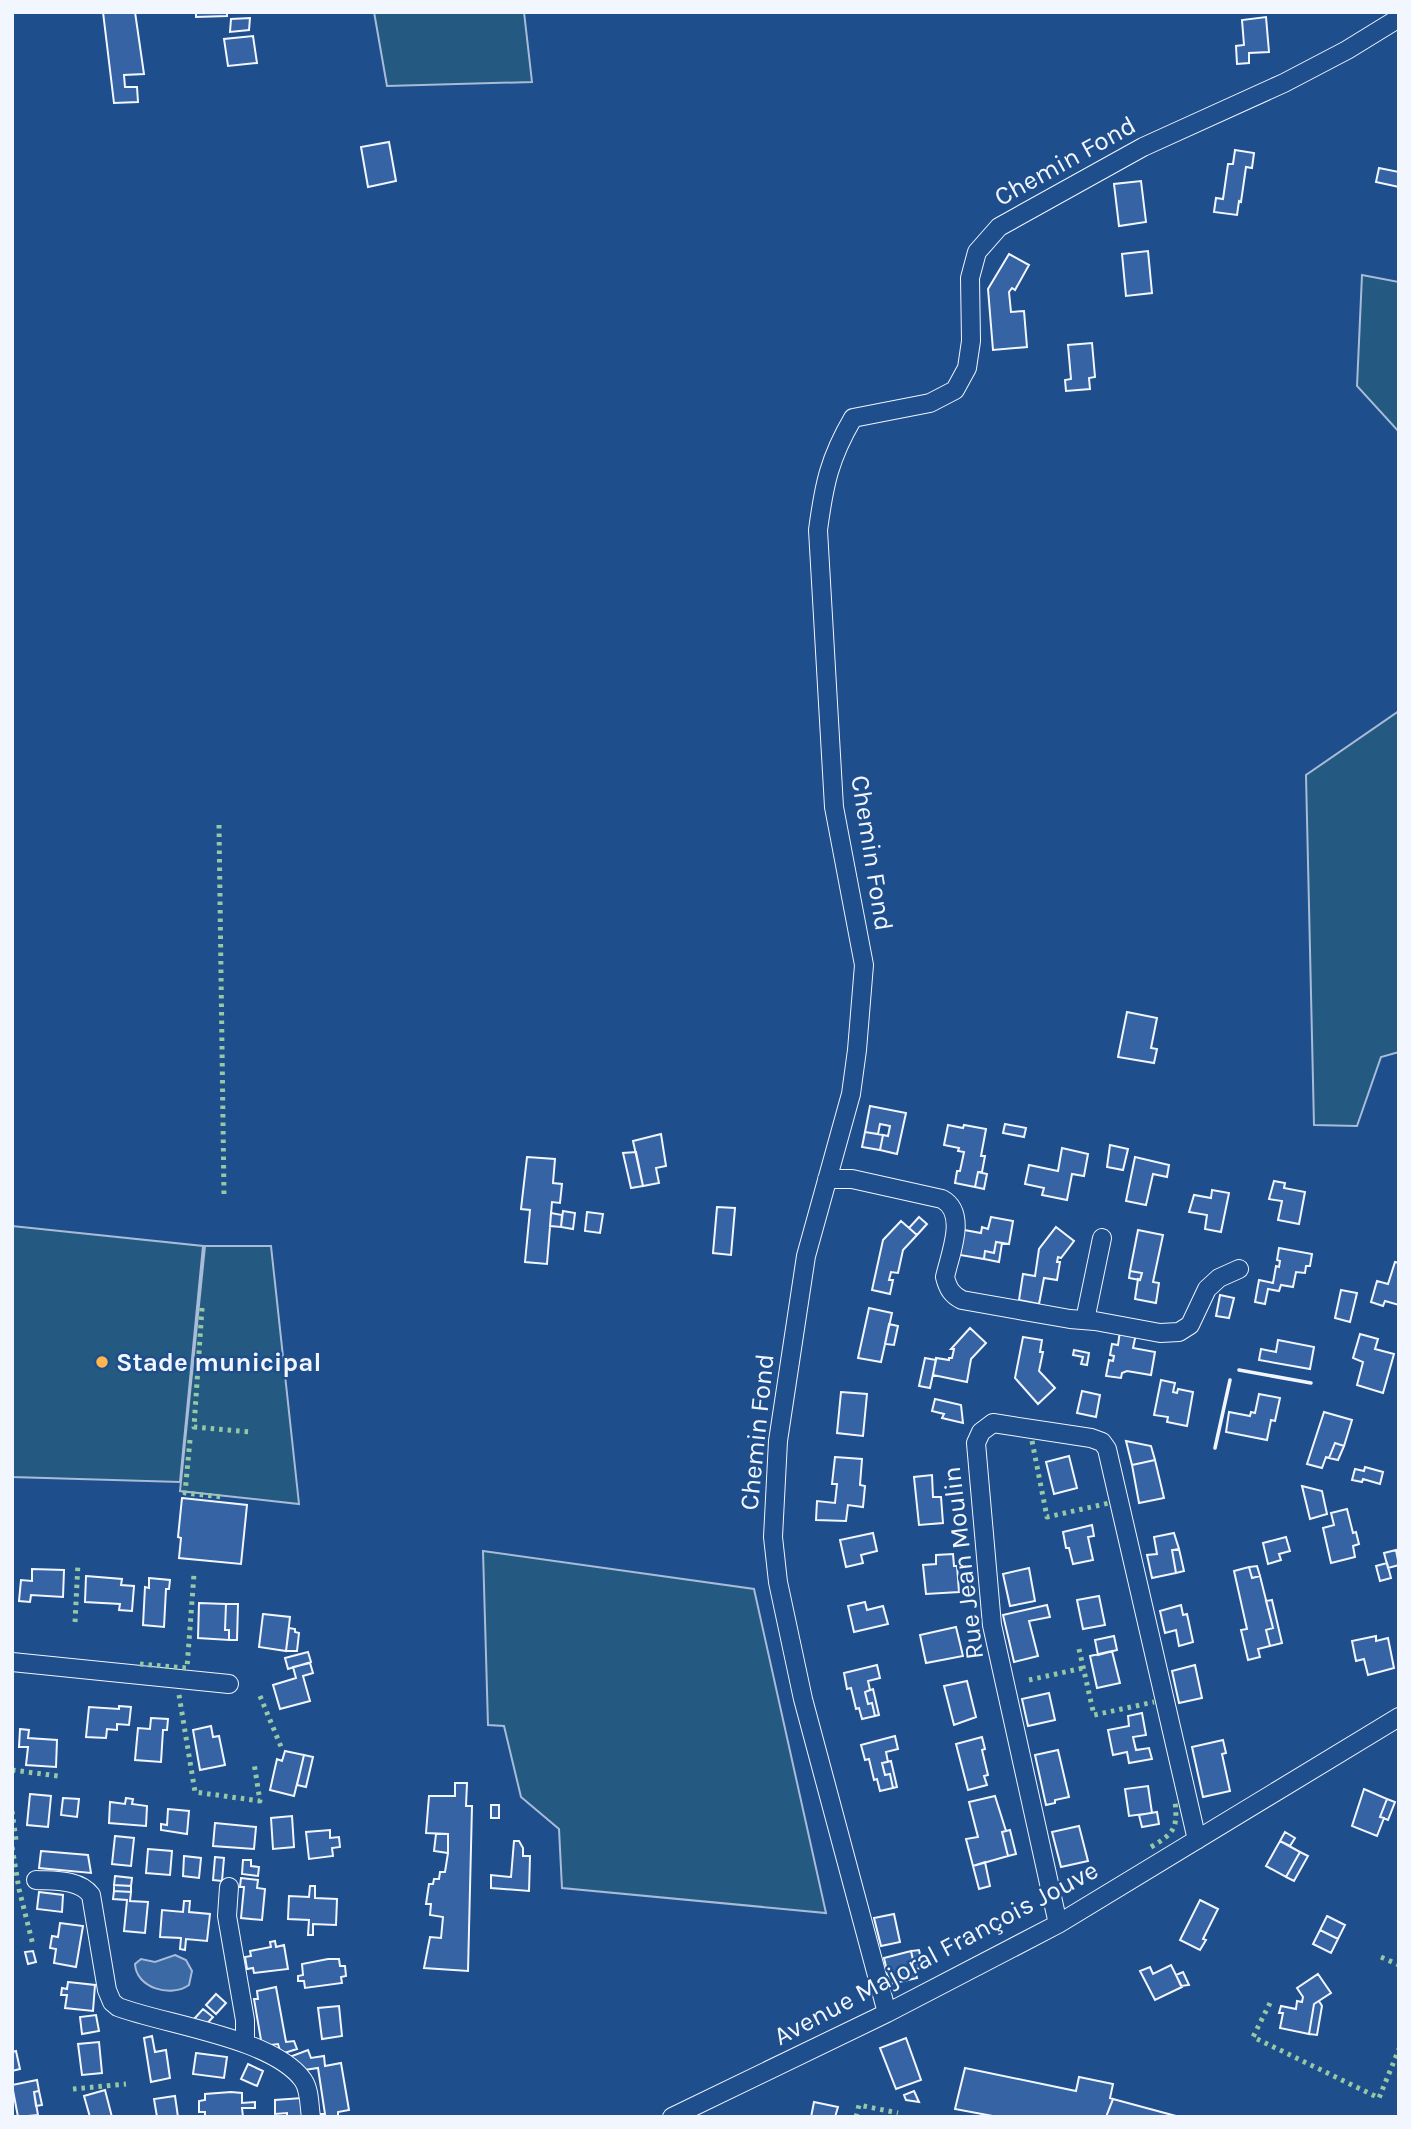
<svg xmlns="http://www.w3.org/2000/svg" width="1411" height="2129" font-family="Karla,sans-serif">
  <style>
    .green { fill: #245a82; stroke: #a8bbd7; stroke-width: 2 }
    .water { fill: #3b69a3; stroke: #a8bbd7; stroke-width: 2 }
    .building { fill: #3563a3; stroke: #f2f6ff; stroke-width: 2 }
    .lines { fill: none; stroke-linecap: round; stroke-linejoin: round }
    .street-casing { stroke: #f2f6ff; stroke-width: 20 }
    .street { stroke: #1f4e8c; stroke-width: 18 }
    .hedge { stroke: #97c8a6; stroke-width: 5; stroke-dasharray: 3.5 5; stroke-linecap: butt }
    .wall { stroke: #f2f6ff; stroke-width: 3.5 }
    .poi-dot { fill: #ffb74d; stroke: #1f4e8c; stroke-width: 2.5 }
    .labels { text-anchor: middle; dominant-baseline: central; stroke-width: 5; stroke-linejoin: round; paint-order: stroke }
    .street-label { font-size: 26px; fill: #f2f6ff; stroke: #1f4e8c }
    .poi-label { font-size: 26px; font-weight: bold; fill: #f2f6ff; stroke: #1f4e8c; text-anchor: start }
  </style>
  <rect width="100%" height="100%" fill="#1f4e8c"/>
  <path class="green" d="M374,12H524L532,82L387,86Z
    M1362,275L1399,282V432L1357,386Z
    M1399,711V1052L1381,1057L1357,1126L1314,1125L1306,775Z
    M12,1226L203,1246L180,1482L12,1477Z
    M205,1246H271L299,1504L180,1491Z
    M483,1551L754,1589L826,1913L562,1888L559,1829L521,1797L504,1726L488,1725Z"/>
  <path class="water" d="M175,1955L186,1960L192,1971L189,1985C171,1998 136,1988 135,1964L141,1959L155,1962Z"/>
  <path class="building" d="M103,12H135L144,74L124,75L125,87H137L138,102L114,103Z
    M196,12H227V16L196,17Z
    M1266,17L1269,52L1249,53V63L1237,64L1236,46L1244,45L1242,20Z
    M250,18L249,30L230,32L231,19Z
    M253,36L257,63L228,66L224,39Z
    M389,142L396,181L368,187L361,147Z
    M1235,150L1254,153L1252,168L1246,167L1241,202L1239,201L1237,215L1214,212L1216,198L1223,199L1228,164H1233Z
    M1379,168L1399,172V187L1376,182Z
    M1141,181L1146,222L1119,226L1114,184Z
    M1148,251L1152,293L1126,296L1122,254Z
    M1009,254L1029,265L1015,290L1012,288L1009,292L1011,312L1024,311L1027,347L993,350L988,289Z
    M1092,343L1095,377L1089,378L1090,389L1066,391L1065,380L1071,379L1068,345Z
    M1127,1012L1157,1018L1151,1048L1157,1049L1154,1063L1118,1057Z
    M870,1106L906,1113L897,1154L880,1150L883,1135L888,1136L890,1126L880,1124L878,1134L865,1132Z
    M1005,1124L1026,1128L1024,1137L1003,1133Z
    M948,1125L963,1128L964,1125L986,1129L981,1156H985L982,1172H978L975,1187L955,1183L957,1171H960L964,1152L958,1151L959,1148L944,1145Z
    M865,1132L883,1135L880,1150L862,1147Z
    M661,1134L666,1166L656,1168L659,1183L643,1186L633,1141Z
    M1110,1145L1128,1149L1123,1170L1107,1167Z
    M1062,1148L1088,1154L1084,1176L1072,1174L1067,1200L1042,1195L1044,1188L1025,1184L1029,1165L1058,1171Z
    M636,1152L643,1186L631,1188L623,1153Z
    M527,1157L555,1159L553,1183L562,1184L560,1203L552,1202L547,1264L525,1262L530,1210L521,1209Z
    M1135,1157L1169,1165L1167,1177L1153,1174L1146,1205L1126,1201Z
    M978,1172L987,1174L984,1189L975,1187Z
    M1274,1181L1285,1183L1284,1188L1305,1192L1299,1224L1278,1220L1282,1201L1269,1199Z
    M1212,1190L1229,1193L1221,1232L1205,1229L1207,1215L1189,1212L1194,1195L1211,1198Z
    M717,1207L735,1208L731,1255L713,1253Z
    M563,1211L575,1213L573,1229L561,1227Z
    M587,1212L603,1214L600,1233L585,1231Z
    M551,1213L562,1215L561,1227L550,1226Z
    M919,1217L927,1224L917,1235L909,1228Z
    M991,1217L1013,1221L1009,1244L996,1242L994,1253L985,1251L984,1259L960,1255L964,1230L981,1233L982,1227L988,1229Z
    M901,1221L917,1235L903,1250L898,1273L891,1272L889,1280H893L890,1294L872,1290L883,1240Z
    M1056,1227L1074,1241L1061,1258L1058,1257L1057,1262H1060L1057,1280L1044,1278L1039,1304L1019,1300L1023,1274L1035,1276L1039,1249Z
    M1138,1230L1163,1235L1153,1282L1159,1283L1156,1303L1135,1299L1138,1279L1140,1280L1142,1273L1130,1271Z
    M996,1242L1002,1243L999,1262L984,1259L985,1251L994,1253Z
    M1279,1248L1312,1254L1310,1266H1306L1305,1273L1296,1272L1293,1287L1281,1285L1279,1291L1268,1289L1265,1304L1255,1302L1259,1280L1273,1283L1276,1266L1279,1267L1280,1261L1277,1260Z
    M1395,1262L1399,1263V1305L1385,1301L1383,1306L1371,1302L1377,1281L1388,1284Z
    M1130,1271L1142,1273L1140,1280L1129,1278Z
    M1341,1290L1357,1293L1350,1322L1335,1318Z
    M1220,1295L1234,1298L1229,1318L1216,1316Z
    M869,1308L892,1313L881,1362L858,1358Z
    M889,1324L898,1326L894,1345L885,1344Z
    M970,1328L986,1343L971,1359L967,1382L933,1375L936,1358L949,1360V1358H952L954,1349H951Z
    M1120,1331L1136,1334L1133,1348L1155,1352L1151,1375L1127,1371L1122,1373L1121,1378L1106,1376L1109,1360L1113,1361L1114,1356L1110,1355L1112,1344L1118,1345Z
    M1360,1334L1378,1339L1375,1349L1394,1354L1383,1393L1357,1385L1363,1362L1353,1358Z
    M1023,1337L1042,1340L1040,1352H1043L1039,1371L1055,1388L1038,1404L1015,1378Z
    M1278,1340L1314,1347L1310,1369L1259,1360L1261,1349L1276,1352Z
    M1074,1350L1089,1353L1087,1365L1081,1364L1083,1357L1073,1355Z
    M925,1358L936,1360L930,1388L919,1386Z
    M1161,1380L1175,1383L1173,1392L1177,1393L1178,1389L1193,1392L1187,1426L1167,1422L1168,1417L1154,1415Z
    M1082,1391L1100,1395L1096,1417L1077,1413Z
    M841,1392L867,1394L863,1436L837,1433Z
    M1259,1394L1280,1398L1275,1421L1271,1420L1267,1440L1226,1432L1229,1412L1250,1416L1251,1412L1255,1413Z
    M935,1399L961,1405L963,1423L942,1418L944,1414L932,1411Z
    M1324,1412L1352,1420L1344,1446L1335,1443L1329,1458L1326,1457L1322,1468L1307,1464Z
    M1126,1441L1151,1446L1155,1460L1132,1465Z
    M1335,1443L1344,1446L1338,1460L1329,1458Z
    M1069,1456L1077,1488L1054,1494L1046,1462Z
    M835,1457L862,1459L860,1485L865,1486L863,1507L848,1505L846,1521L816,1520L817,1501L835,1503L837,1484H832Z
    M1155,1460L1164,1498L1139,1503L1132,1465Z
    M1365,1467L1383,1472L1380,1484L1363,1479L1362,1482L1352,1480L1355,1469L1364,1471Z
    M932,1475L933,1497H941L943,1523L919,1525L914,1477Z
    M1302,1486L1322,1491L1327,1514L1310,1519Z
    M182,1498L247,1505L241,1564L179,1558L181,1538L178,1537Z
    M1347,1509L1353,1533L1356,1532L1359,1544L1353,1546L1355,1557L1331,1563L1323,1528L1334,1525L1331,1513Z
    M1092,1525L1094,1536L1088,1537L1093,1560L1073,1564L1069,1548H1066L1063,1532Z
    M873,1533L877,1551L861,1555L863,1563L846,1567L840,1540Z
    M1174,1533L1179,1549L1172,1550L1176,1573L1152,1578L1147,1555L1157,1554L1154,1537Z
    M1286,1537L1290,1551L1279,1554L1281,1560L1268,1564L1263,1543Z
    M1179,1549L1184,1571L1176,1573L1172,1550Z
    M1396,1550L1399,1565L1388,1568L1384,1553Z
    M953,1554L954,1566H957L959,1592L926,1594L923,1565L936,1564V1555Z
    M1387,1563L1391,1578L1380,1581L1376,1566Z
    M1257,1566L1260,1576L1252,1578L1249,1567Z
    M1249,1567L1252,1578L1260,1576L1273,1628L1266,1630L1270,1646L1258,1649L1260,1657L1248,1660L1241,1630L1247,1629L1234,1571Z
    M1029,1568L1035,1601L1010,1606L1003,1574Z
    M32,1569L64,1570L63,1597L31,1595L30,1602L19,1601L21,1580L32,1581Z
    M86,1576L122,1579L121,1585L134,1586L132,1611L119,1610L120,1604L85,1602Z
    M149,1578L170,1580L169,1589H166L164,1627L143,1625L145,1587L149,1588Z
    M1099,1596L1105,1625L1083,1629L1077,1600Z
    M1272,1600L1282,1643L1270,1646L1266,1630L1273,1628L1266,1601Z
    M865,1602L867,1610L883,1606L888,1624L854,1632L848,1606Z
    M199,1603L226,1604L225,1630H229V1640L198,1638Z
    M226,1604H238L237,1640H229V1630H225Z
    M1047,1605L1050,1617L1029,1621L1038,1656L1014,1662L1003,1615Z
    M1181,1605L1183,1615L1187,1614L1193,1642L1179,1646L1176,1630L1165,1633L1160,1611Z
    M263,1614L290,1617L286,1651L259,1647Z
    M956,1627L963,1656L926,1663L920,1635Z
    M289,1628L295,1629V1632L299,1633L297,1651H286Z
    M1114,1636L1117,1650L1098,1655L1095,1640Z
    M1376,1636V1641L1388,1638L1394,1668L1368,1675L1364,1659L1356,1661L1352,1641Z
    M1112,1651L1120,1683L1097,1688L1090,1656Z
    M308,1652L311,1662L288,1669L285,1658Z
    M310,1663L313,1673L303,1676L310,1701L280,1709L273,1685L296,1678L293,1667Z
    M877,1665L880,1678L868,1681L870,1690L865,1692L868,1704L872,1703L875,1716L862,1719L859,1708L856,1709L851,1688L847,1689L844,1673Z
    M1195,1665L1202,1698L1179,1703L1172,1671Z
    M967,1681L976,1717L954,1725L944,1686Z
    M873,1689L879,1715L875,1716L872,1703L868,1704L865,1692Z
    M1049,1693L1055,1720L1028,1726L1022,1699Z
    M119,1706L131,1707L129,1725L117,1724V1730L107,1729L106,1738L86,1737L89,1707L119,1709Z
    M1142,1713L1146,1735L1133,1737L1136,1750L1149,1748L1152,1759L1129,1763L1127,1752L1113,1755L1108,1730L1129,1726L1128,1716Z
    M151,1718L168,1719L167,1730H163L161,1762L135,1760L138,1728L150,1729Z
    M211,1726L213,1737L219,1736L225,1765L200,1770L193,1730Z
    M20,1729L29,1730L28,1738L57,1740L56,1767L26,1765L28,1747H19Z
    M895,1736L898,1749L886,1752L888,1762L882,1763L885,1775L890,1774L893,1788L880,1791L877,1779L874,1780L869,1759L865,1760L861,1745Z
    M982,1737L985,1749L982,1750L988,1775L984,1776L987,1785L968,1790L956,1744Z
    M1223,1740L1226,1753L1222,1754L1230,1791L1203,1797L1192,1747Z
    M1058,1750L1069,1797L1055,1800V1803L1046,1805L1035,1755Z
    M285,1751L304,1755L294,1796L270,1790L277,1759L282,1761Z
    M304,1755L313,1757L306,1787L297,1785Z
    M891,1761L897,1787L893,1788L890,1774L885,1775L882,1763Z
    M455,1783H467L466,1806H472L468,1971L424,1968L430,1937L441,1938L443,1917L430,1915L431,1904H426L429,1884H433L434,1879H439L440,1872H445L448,1853V1834L426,1833L429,1796H455Z
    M1148,1786L1152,1813L1129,1816L1125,1789Z
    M1364,1789L1387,1799L1380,1817L1384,1818L1377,1836L1352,1826Z
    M30,1794L51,1796L48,1827L27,1825Z
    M995,1796L1006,1831L1002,1832L1008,1856L973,1866L966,1839L978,1837L969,1802Z
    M63,1798L79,1799L77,1817L61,1815Z
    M126,1798L133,1799L132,1804L147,1806L146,1826L109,1823L110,1802L125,1804Z
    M1387,1799L1395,1802L1388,1820L1380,1817Z
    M491,1805H499V1818H491Z
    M168,1809L189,1811L187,1834L161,1830V1824L167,1825Z
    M1157,1812L1159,1824L1142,1827L1139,1815Z
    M292,1816L294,1847L273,1849L271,1818Z
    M215,1823L256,1827L254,1849L213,1846Z
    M1079,1826L1088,1861L1061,1867L1052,1832Z
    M330,1830V1838L339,1837L340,1847L332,1848L333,1856L309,1859L306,1832Z
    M1010,1830L1016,1854L1008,1856L1002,1832Z
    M1285,1832L1295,1838L1290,1846L1280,1841Z
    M436,1834H448V1853L434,1851Z
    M115,1836L134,1838L131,1866L112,1864Z
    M514,1841H519L523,1848V1856H530L529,1891L491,1888V1875L511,1877Z
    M1280,1841L1300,1852L1286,1877L1266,1866Z
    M148,1849L172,1851L170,1875L146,1873Z
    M41,1851L88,1855L91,1873L39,1868Z
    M1300,1852L1308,1856L1294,1881L1286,1877Z
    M184,1856L201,1858L199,1878L183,1876Z
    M215,1857L224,1858L222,1881L213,1880Z
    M243,1860H251V1866L259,1867L258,1876L242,1874Z
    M985,1862L990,1886L979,1889L973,1866Z
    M115,1876L132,1878L131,1886L114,1885Z
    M241,1878L258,1880L257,1888L265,1889L262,1920L241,1918L244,1887H240Z
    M114,1885L131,1886V1892L114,1891Z
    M310,1886H315V1898L337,1899L336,1925L313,1924V1935H308L309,1920L288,1919L289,1896L309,1897Z
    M114,1891L131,1892L130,1901L148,1902L145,1933L124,1931L127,1900L113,1899Z
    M39,1892L63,1895L62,1912L37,1909Z
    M1200,1900L1218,1909L1203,1939L1206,1940L1200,1950L1180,1940Z
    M184,1901H190L189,1912L210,1914L207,1941L186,1939L185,1950L180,1949L181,1938L160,1937L162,1910L183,1912Z
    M894,1914L900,1942L881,1946L874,1918Z
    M1327,1916L1345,1925L1338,1939L1320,1930Z
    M60,1923L83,1926L76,1967L54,1963L56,1949L50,1948L52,1936L58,1937Z
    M1320,1930L1338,1939L1331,1953L1313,1944Z
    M275,1941L276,1947L284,1945L288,1969L254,1973L253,1968L247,1969L245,1957L251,1956L250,1951L271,1947L270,1942Z
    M919,1950L923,1968L915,1969L911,1951Z
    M33,1951L36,1962L28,1964L25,1952Z
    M911,1951L917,1978L890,1984L884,1958Z
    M328,1959H339L340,1966H345L346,1976L341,1977L342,1983L305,1988L304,1981H298V1976L303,1975L302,1964Z
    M1171,1965L1182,1987L1155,2000L1140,1971L1150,1967L1153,1974Z
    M1183,1972L1189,1985L1181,1986L1176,1975Z
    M1318,1974L1331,1993L1314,2004L1309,2034L1280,2028L1283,2013H1279L1281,2006L1296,2009L1297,2001L1302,2002L1303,1997L1297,1988Z
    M68,1982L95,1985L93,2011L65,2008L67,1995H61L62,1988L67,1989Z
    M276,1987L286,2042L294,2041L297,2049L281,2054L278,2044L262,2046L254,1999H258L257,1991Z
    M216,1994L226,2003L216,2014L206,2005Z
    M1319,2001L1322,2006L1317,2035L1309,2034L1314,2004Z
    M339,2006L342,2036L322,2039L318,2008Z
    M203,2009L213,2017L203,2028L194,2019Z
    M96,2015L99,2031L82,2034L80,2017Z
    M152,2036L155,2052L166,2050L170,2078L151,2082L144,2038Z
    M906,2038L921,2080L896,2089L880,2048Z
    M99,2042L102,2073L82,2075L78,2044Z
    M308,2050L311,2058L324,2056L325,2066L341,2063L349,2110L338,2112V2117H321V2114H325L318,2068L298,2071L292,2056Z
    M16,2051L20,2069L12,2071V2052Z
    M196,2053L227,2057L224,2078L193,2074Z
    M248,2064L263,2071L257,2086L241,2079Z
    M965,2068L1076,2091L1079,2077L1113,2084L1110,2098L1113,2099L1106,2117H998L955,2109Z
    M37,2080L39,2091L34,2092L38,2115L18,2117L12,2085Z
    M105,2090L112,2117H90L84,2096Z
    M39,2091L42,2105L36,2106L34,2092Z
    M914,2091L919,2102L906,2100L904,2095Z
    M231,2092L242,2093V2103L255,2102V2108H242L243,2117H205V2112H199V2101L205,2100V2094Z
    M175,2096L178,2117H157L154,2099Z
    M302,2098L303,2117H287V2113L275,2114V2100Z
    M1113,2099L1176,2116L1106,2117Z
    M814,2102L838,2107L835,2117H811Z"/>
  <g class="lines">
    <g class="street-casing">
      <path id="street" d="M827,1179H852L942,1199C968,1213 950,1254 945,1277C948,1289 952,1295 962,1300L1070,1319L1095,1321L1160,1333L1179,1332L1190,1325L1207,1289L1219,1278L1239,1269
        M1085,1320L1102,1238
        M12,1662L229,1684
        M36,1880C54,1881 79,1879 91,1895L107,1990L112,2002L118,2007C166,2025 273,2038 303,2080C310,2090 309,2105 311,2117
        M229,1887L227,1916L245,2020V2043
        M1058,1924L992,1625L976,1443L981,1432L993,1423L1091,1438L1102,1442L1107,1449L1197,1840
        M887,2013L803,1699L778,1582L773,1537L778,1441L806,1256L851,1094L857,1050L864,965L834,807L818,530C824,485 829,459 853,418L930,403L955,390L967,368L971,341L970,278L977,252L999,227L1143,147L1284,83L1347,50L1399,18
        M672,2117L887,2013L1058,1924L1399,1717"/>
    </g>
    <use href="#street" class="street"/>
    <path class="hedge" d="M219,825L224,1196
      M202,1308L194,1427L251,1432
      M190,1440L185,1493L223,1497
      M1032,1441L1047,1517L1109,1503
      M75,1622L78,1563
      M1079,1649L1094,1715L1154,1702
      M140,1664L187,1668L194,1574
      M1029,1680L1083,1668
      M179,1695L195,1792L260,1801L254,1763
      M260,1696L282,1749
      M12,1770L58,1776
      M12,1811L16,1840
      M12,1847L19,1889L33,1945
      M1151,1847C1174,1833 1178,1829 1175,1801
      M1381,1957L1399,1965
      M1270,2003L1253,2037L1379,2098L1399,2049
      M73,2089L126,2084
      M856,2117L859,2105L898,2113"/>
    <path class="wall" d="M1239,1370L1311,1383
      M1215,1448L1230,1380"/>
  </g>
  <circle class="poi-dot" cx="102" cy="1362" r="7"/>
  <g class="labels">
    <g class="street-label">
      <text transform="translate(1065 161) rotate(-29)">Chemin Fond</text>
      <text transform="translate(872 853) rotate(81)">Chemin Fond</text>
      <text transform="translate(757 1432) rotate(-84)">Chemin Fond</text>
      <text transform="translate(963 1563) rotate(-97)">Rue Jean Moulin</text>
      <text transform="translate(936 1953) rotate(-28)">Avenue Majoral François Jouve</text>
    </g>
    <g class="poi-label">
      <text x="116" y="1362">Stade municipal</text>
    </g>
  </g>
  <rect width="1411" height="2129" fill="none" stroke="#f2f6ff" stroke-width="28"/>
</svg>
